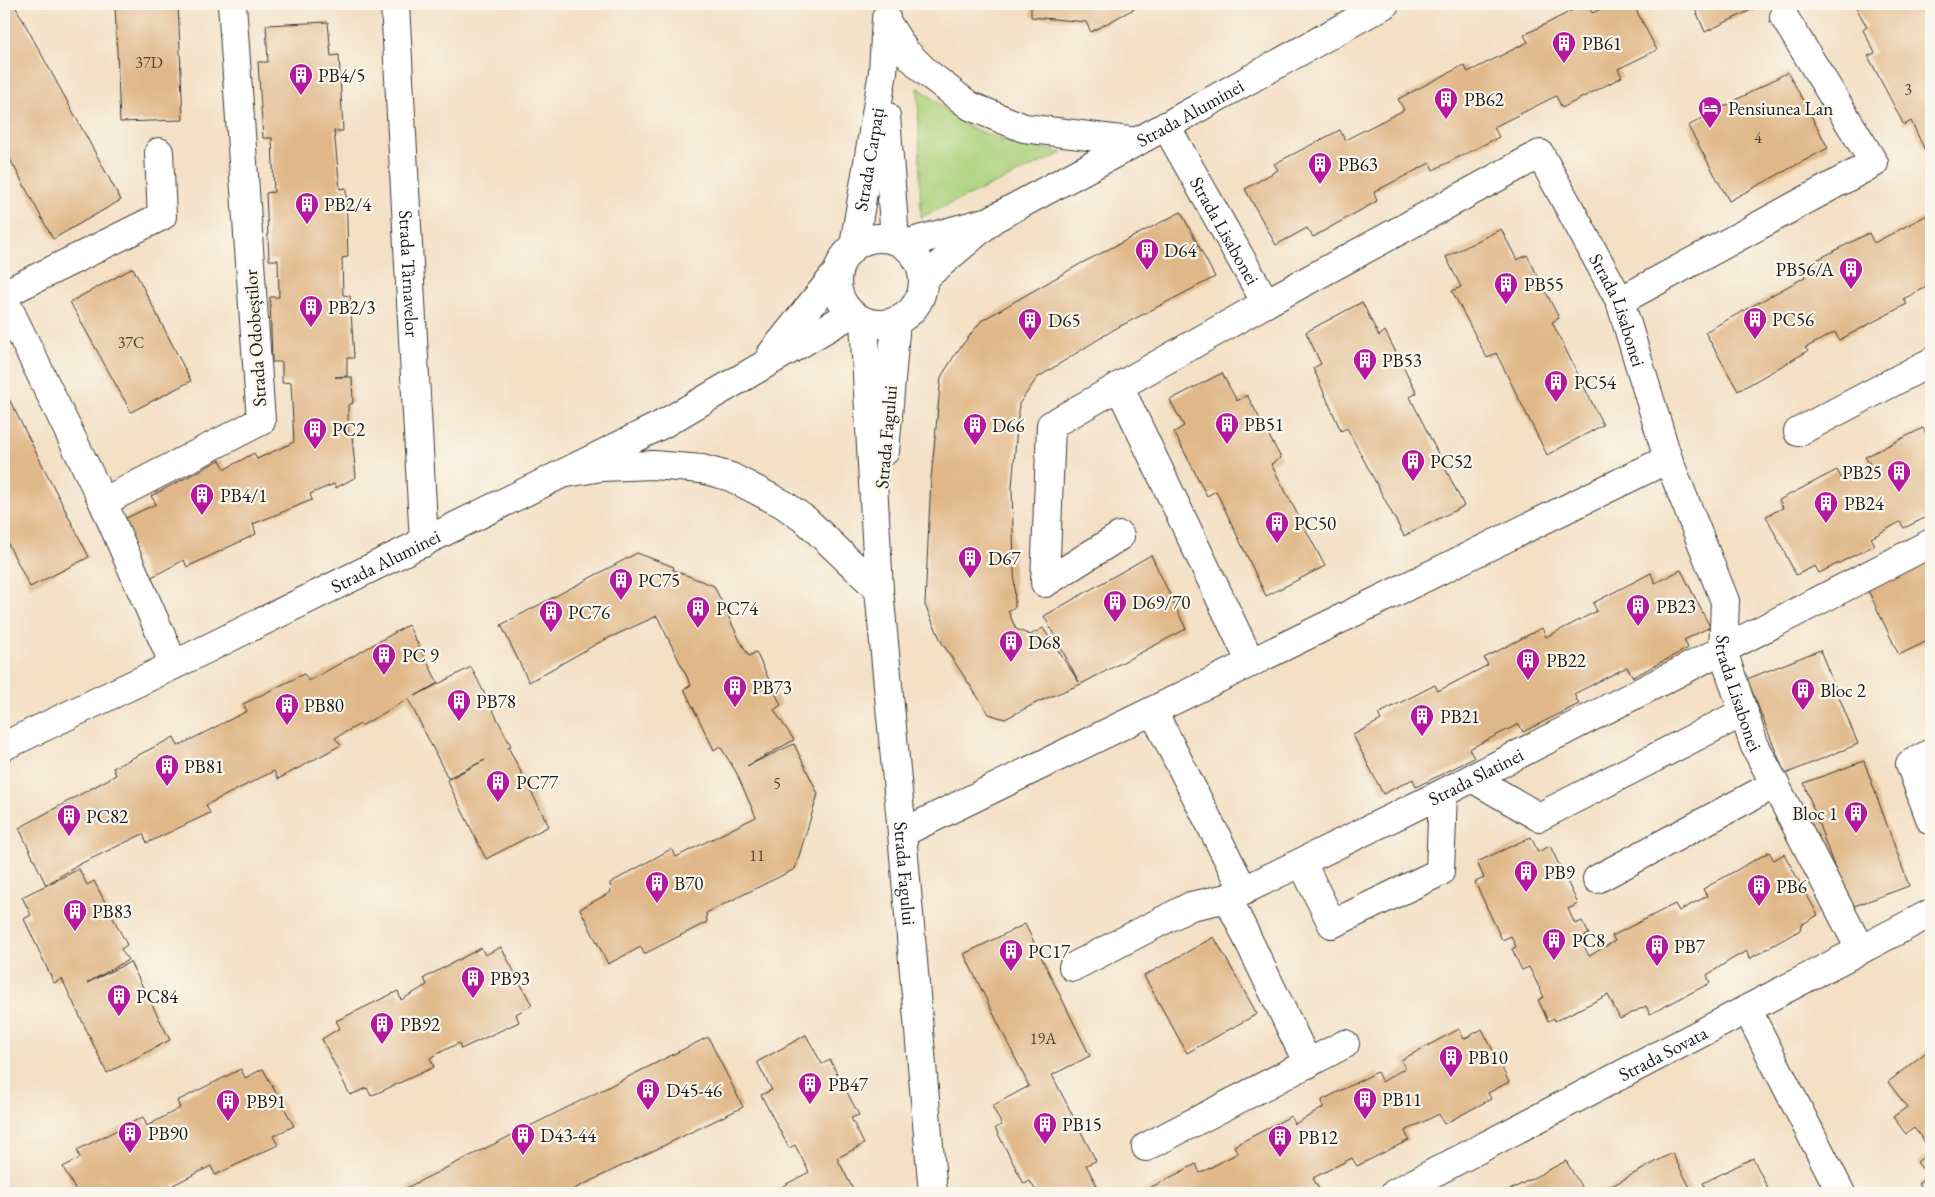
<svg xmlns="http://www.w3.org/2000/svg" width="1935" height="1197" font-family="'EB Garamond',serif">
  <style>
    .green { fill: #acd27b; stroke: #64774c }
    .building { fill: #e0b788 }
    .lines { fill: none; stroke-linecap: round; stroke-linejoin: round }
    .minor-casing { stroke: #3c3935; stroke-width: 30 }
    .tertiary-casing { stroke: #3c3935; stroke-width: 30 }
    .minor { stroke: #fff; stroke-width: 28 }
    .tertiary { stroke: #fff; stroke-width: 28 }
    .labels { text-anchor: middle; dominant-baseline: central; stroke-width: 4.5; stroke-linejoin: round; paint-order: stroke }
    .number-label { font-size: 16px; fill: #4d4337 }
    .poi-label { font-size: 19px; fill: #1c1c1c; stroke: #fbf7ec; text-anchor: start }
    .street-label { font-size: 19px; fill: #1c1c1c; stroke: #fbf7ec }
  </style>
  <rect width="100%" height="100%" fill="#fbf7ec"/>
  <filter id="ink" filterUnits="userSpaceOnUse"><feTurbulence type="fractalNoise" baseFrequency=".02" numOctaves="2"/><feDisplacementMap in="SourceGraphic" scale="10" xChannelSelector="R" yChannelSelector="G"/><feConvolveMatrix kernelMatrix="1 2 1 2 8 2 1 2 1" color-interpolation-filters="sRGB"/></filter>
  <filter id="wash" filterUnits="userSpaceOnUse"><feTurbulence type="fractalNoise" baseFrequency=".0096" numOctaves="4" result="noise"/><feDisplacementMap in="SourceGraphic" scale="20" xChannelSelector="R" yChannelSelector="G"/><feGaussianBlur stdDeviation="1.12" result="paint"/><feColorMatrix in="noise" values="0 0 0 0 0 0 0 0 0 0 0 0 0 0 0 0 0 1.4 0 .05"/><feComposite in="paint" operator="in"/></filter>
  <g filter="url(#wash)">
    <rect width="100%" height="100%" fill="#f3e0c5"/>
    <path class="green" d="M918,87L967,126L1005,141L1063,153L921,217Z"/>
    <g id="blocks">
      <path class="building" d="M4,4H14L121,200L53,239L4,148Z
        M115,4H178L183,120L120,122Z
        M1031,4H1143L1091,32L1086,22L1031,17Z
        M1585,4H1587L1592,13L1611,4H1633L1657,50L1618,69L1622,77L1562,108L1556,96L1494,127L1499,137L1433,170L1430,163L1374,192L1377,201L1313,237L1307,228L1276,245L1245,189L1278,170L1274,164L1340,130L1345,140L1404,110L1398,99L1464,65L1468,72L1528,42L1524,35Z
        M1693,4H1764L1705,32Z
        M1854,4H1922L1931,21V163L1911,121L1904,125L1868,56L1875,53L1863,30L1867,27Z
        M328,22L331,56L339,55L343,131H334L340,189L346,188L348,257L342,258L343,295L350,296L354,358H347V376L335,377H352L353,403L348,405V436H352L356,477L336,488L334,484L310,494L312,500L253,524L256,534L187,567L184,560L148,579L122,520L156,504L151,496L220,460L225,469L254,453L257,459L294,442L291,382L282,383V362H272L270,297H279L278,260H269L266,193L274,192L272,138H263L258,62H268L266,25Z
        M1788,72L1828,148L1729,201L1688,126Z
        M1181,212L1215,277L1113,330L1037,378L1019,404L1012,487L1015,607L1008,611L1016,629L1030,635L1043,628L1079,682L1044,616L1151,555L1186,629L1081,684L1040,701L1005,719L989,714L942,643L925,605L931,479L941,377L956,353L981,321L1080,264Z
        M1931,213V285L1903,299L1907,304L1839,340L1835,332L1805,348L1808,351L1738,391L1705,332L1805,277L1801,268L1869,233L1874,243Z
        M1501,229L1517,260L1527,255L1559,318L1552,322L1603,425L1547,455L1496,353L1487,358L1452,291L1461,287L1446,257Z
        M133,268L191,381L131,412L70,302Z
        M1362,302L1379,336L1385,331L1417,393L1410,397L1464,506L1404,536L1347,428L1341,431L1313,368L1321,364L1306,332Z
        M1222,373L1237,401L1247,395L1281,458L1271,464L1325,566L1266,596L1216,491L1207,496L1174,432L1184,426L1170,400Z
        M4,389L89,557L30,587L4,536Z
        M1923,428L1927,435L1931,433V515L1904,528L1900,522L1871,538L1875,545L1819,573L1815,566L1796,575L1766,516L1783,508L1779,500L1837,470L1842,479L1870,464L1865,457Z
        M1931,551V639L1899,655L1865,584Z
        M637,553L674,567L673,570L714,586L740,641L749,656L756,652L781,705L774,710L794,740L747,766L794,744L818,794L795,869L706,913L707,922L644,954L641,947L608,964L580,909L611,892L610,883L671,849L676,857L756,817L736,772L720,746L714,750L684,689L691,685L657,616L600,642L529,682L501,625Z
        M1681,570L1710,627L1684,640L1688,648L1633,677L1627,667L1574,694L1579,704L1523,732L1519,724L1469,749L1474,758L1416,787L1413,779L1383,794L1353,735L1381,720L1378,714L1435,685L1438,691L1488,665L1484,658L1542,628L1546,637L1566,627L1597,611L1593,603L1651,573L1655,583Z
        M408,625L438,683L415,696L471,667L511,746L508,747L549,826L486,859L447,780L485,760L448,778L408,699L361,726L360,724L335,738L341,745L278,779L274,771L206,805L210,813L147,843L143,834L80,864L46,885L19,828L116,775L113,768L174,737L178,746L247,711L243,704L304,674L309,681Z
        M1820,650L1858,744L1785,774L1747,679Z
        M1864,761L1909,886L1849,908L1804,783Z
        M1531,837L1538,852L1550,846L1578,904L1568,909L1575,924L1582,921L1589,934L1580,938L1589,956L1615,941L1612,936L1675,904L1679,911L1707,896L1703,889L1769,852L1774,860L1784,854L1818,915L1801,925L1800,930L1749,959L1747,951L1732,959L1707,975L1710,983L1650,1014L1646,1006L1620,1019L1608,995L1555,1021L1554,1018L1548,1021L1538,1000L1544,997L1529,967L1522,970L1512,949L1516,947L1511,936L1502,940L1475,882L1484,878L1477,862Z
        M79,869L87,885L94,881L127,945L121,949L128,960L87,983L130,962L170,1040L107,1073L62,979L54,983L24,919L31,915L22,897Z
        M1025,924L1090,1056L1052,1075L1096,1161L1086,1165L1101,1193H1033L1036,1191L1030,1181L1024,1184L995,1128L1002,1125L992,1106L1029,1086L964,954Z
        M1214,937L1257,1014L1187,1053L1144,976Z
        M501,947L532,1005L516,1014L519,1022L461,1049L459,1043L443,1051L430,1058L434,1067L371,1096L367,1088L350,1095L322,1039L340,1028L336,1021L398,991L401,1000L427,985L424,978L481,948L485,955Z
        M1459,1029L1464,1039L1482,1029L1509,1082L1488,1093L1491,1099L1444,1124L1439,1114L1405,1131L1409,1140L1357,1166L1352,1158L1313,1178L1321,1193H1140L1196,1164L1200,1173L1238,1153L1234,1146L1291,1116L1295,1124L1323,1108L1322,1100L1377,1072L1382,1082L1405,1068L1401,1060Z
        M806,1035L822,1064L830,1060L859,1115L851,1118L864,1144L837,1158L855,1193H770L809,1172L795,1145L789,1148L761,1095L772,1090L757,1062Z
        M708,1037L743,1107L566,1193H396Z
        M1930,1049L1931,1051V1150L1914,1128L1906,1134L1893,1117L1907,1107L1888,1082Z
        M241,1069L245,1078L263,1069L294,1126L273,1136L278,1145L215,1175L211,1166L173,1185L177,1193H77L63,1167L80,1158L77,1150L143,1117L147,1126L180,1108L177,1101Z
        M1931,1152V1193H1925L1918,1184L1928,1176L1917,1162Z
        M1672,1153L1693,1193H1599Z
        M1753,1158L1770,1193H1708L1703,1183Z
        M1566,1161L1585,1193H1504Z"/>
    </g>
  </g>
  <g filter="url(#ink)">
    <use href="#blocks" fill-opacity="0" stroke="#3c3935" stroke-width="1"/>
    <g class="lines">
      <g class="minor-casing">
        <g id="minor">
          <path id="s1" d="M395,4L424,543"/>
          <path id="s2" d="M1166,126L1266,303L1540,154L1620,301L1668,459L1725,601L1723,651L1754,744L1860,949"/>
          <path d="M904,244L985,222"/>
          <path id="s3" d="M923,279L993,219L1166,126L1385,4"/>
          <path d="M4,294L162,216L159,152"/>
          <path d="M4,299L103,502L261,421L232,4"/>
          <path d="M1620,301L1874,163L1784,17"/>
          <path d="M772,353L838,271"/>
          <path d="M1119,386L1251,663"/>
          <path d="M1798,432L1931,362"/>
          <path d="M103,502L174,665"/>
          <path d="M1120,536L1045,583L1051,425L1266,303"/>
          <path d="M1153,711L1244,891"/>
          <path id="s4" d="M4,746L174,665L663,424L851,314"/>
          <path d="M1931,753L1910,764L1931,821"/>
          <path d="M1472,778L1539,817L1744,712"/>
          <path d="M902,833L1668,459"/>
          <path d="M1302,863L1332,924L1440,872L1443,793"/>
          <path d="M1597,879L1775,784"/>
          <path id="s5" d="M1228,898L1443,793L1931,543"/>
          <path d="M1073,967L1191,906L1228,898L1308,1064"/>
          <path d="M1747,1009L1841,1193"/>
          <path d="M1146,1147L1345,1044"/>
          <path id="s6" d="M1395,1193L1931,913"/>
        </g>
      </g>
      <g class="tertiary-casing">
        <g id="tertiary">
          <path d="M886,21L905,51L926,72L970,106L1024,128L1137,142"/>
          <path d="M886,116L895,240"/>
          <circle cx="880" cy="281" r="43"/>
          <path id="s7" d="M854,246L883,72L886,18"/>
          <path id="s8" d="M864,321L879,590L902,833L933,1193"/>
          <path d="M885,451L896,321"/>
          <path d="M567,473L601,467L653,465L702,469L731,477L783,504L807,521L879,590"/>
        </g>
      </g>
      <use href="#minor" class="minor"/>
      <use href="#tertiary" class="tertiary"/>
    </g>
  </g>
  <defs>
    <g id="building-pin" transform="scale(1.25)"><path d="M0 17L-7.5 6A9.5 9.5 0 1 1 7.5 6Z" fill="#b5179e" stroke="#fbf7ec"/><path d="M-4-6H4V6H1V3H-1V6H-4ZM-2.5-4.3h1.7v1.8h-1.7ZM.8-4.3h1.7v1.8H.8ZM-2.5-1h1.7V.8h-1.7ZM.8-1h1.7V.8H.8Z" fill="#fff"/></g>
    <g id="hotel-pin" transform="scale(1.25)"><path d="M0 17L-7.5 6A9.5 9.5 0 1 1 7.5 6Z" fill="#b5179e" stroke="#fbf7ec"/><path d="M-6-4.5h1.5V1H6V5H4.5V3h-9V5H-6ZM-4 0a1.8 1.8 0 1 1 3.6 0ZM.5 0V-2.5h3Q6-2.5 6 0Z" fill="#fff"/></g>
  </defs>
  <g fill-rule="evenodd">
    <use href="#building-pin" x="1564" y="43"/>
    <use href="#building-pin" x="301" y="75"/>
    <use href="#building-pin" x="1446" y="99"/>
    <use href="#hotel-pin" x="1710" y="108"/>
    <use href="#building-pin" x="1320" y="164"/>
    <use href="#building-pin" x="307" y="204"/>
    <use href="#building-pin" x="1147" y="250"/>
    <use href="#building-pin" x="1851" y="269"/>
    <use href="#building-pin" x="1506" y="284"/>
    <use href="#building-pin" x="311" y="307"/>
    <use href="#building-pin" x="1755" y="319"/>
    <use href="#building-pin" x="1030" y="320"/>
    <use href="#building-pin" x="1365" y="360"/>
    <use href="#building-pin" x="1556" y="382"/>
    <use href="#building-pin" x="1227" y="424"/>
    <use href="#building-pin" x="975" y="425"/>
    <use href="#building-pin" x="315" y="429"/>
    <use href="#building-pin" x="1413" y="461"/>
    <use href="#building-pin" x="1899" y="472"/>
    <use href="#building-pin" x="202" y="495"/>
    <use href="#building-pin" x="1826" y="503"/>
    <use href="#building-pin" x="1277" y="523"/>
    <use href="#building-pin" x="970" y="558"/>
    <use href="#building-pin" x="621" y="580"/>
    <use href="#building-pin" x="1115" y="602"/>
    <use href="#building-pin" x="1638" y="606"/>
    <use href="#building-pin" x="698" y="608"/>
    <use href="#building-pin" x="551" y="612"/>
    <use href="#building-pin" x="1011" y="642"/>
    <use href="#building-pin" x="384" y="655"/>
    <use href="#building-pin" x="1528" y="660"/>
    <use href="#building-pin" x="735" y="687"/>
    <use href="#building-pin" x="1803" y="690"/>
    <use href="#building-pin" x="459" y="701"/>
    <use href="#building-pin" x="287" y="705"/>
    <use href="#building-pin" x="1422" y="716"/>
    <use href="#building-pin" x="167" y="766"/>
    <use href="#building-pin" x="498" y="782"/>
    <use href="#building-pin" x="1856" y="813"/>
    <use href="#building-pin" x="69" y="816"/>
    <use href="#building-pin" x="1526" y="872"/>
    <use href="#building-pin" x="657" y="883"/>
    <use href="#building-pin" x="1759" y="886"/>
    <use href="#building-pin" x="75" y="911"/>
    <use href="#building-pin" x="1554" y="940"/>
    <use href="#building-pin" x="1657" y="946"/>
    <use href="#building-pin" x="1011" y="951"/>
    <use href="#building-pin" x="473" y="978"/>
    <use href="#building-pin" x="119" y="996"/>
    <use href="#building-pin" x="382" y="1024"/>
    <use href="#building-pin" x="1451" y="1057"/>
    <use href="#building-pin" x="810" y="1084"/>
    <use href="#building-pin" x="648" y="1090"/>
    <use href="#building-pin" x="1365" y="1099"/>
    <use href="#building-pin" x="228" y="1101"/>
    <use href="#building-pin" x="1045" y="1124"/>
    <use href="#building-pin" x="130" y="1133"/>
    <use href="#building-pin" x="523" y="1135"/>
    <use href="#building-pin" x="1280" y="1137"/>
  </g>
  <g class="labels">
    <g class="number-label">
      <text x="149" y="62">37D</text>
      <text x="1908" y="89">3</text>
      <text x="1758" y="137">4</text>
      <text x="131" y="342">37C</text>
      <text x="777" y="783">5</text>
      <text x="757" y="855">11</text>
      <text x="1043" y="1038">19A</text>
    </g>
    <g class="poi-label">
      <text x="1582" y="43">PB61</text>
      <text x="318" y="75">PB4/5</text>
      <text x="1464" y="99">PB62</text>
      <text x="1728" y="108">Pensiunea Lan</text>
      <text x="1338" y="164">PB63</text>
      <text x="324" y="204">PB2/4</text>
      <text x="1164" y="250">D64</text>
      <text x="1834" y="269" text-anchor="end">PB56/A</text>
      <text x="1524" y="284">PB55</text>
      <text x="328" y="307">PB2/3</text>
      <text x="1772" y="319">PC56</text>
      <text x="1048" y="320">D65</text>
      <text x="1382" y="360">PB53</text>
      <text x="1574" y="382">PC54</text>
      <text x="1244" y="424">PB51</text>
      <text x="992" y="425">D66</text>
      <text x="332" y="429">PC2</text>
      <text x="1430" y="461">PC52</text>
      <text x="1882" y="472" text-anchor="end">PB25</text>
      <text x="220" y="495">PB4/1</text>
      <text x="1844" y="503">PB24</text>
      <text x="1294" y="523">PC50</text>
      <text x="988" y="558">D67</text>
      <text x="638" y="580">PC75</text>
      <text x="1132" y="602">D69/70</text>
      <text x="1656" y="606">PB23</text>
      <text x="716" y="608">PC74</text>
      <text x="568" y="612">PC76</text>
      <text x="1028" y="642">D68</text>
      <text x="402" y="655">PC 9</text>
      <text x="1546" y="660">PB22</text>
      <text x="752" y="687">PB73</text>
      <text x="1820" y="690">Bloc 2</text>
      <text x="476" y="701">PB78</text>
      <text x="304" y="705">PB80</text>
      <text x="1440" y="716">PB21</text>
      <text x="184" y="766">PB81</text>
      <text x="516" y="782">PC77</text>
      <text x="1838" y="813" text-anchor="end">Bloc 1</text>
      <text x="86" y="816">PC82</text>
      <text x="1544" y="872">PB9</text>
      <text x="674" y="883">B70</text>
      <text x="1776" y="886">PB6</text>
      <text x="92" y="911">PB83</text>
      <text x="1572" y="940">PC8</text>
      <text x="1674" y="946">PB7</text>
      <text x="1028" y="951">PC17</text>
      <text x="490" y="978">PB93</text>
      <text x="136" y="996">PC84</text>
      <text x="400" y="1024">PB92</text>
      <text x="1468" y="1057">PB10</text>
      <text x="828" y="1084">PB47</text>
      <text x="666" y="1090">D45-46</text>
      <text x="1382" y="1099">PB11</text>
      <text x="246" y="1101">PB91</text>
      <text x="1062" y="1124">PB15</text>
      <text x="148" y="1133">PB90</text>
      <text x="540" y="1135">D43-44</text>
      <text x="1298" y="1137">PB12</text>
    </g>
    <g class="street-label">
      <text stroke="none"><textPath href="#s3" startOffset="316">Strada Aluminei</textPath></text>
      <text stroke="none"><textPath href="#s7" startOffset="88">Strada Carpați</textPath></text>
      <text stroke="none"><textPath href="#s2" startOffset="120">Strada Lisabonei</textPath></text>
      <text stroke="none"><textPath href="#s1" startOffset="270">Strada Târnavelor</textPath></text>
      <text stroke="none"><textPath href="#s2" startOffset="690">Strada Lisabonei</textPath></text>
      <text transform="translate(255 338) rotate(-94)">Strada Odobeștilor</text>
      <text transform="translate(886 437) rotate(-85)">Strada Fagului</text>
      <text stroke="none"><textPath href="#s4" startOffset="424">Strada Aluminei</textPath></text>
      <text stroke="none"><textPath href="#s2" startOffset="1095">Strada Lisabonei</textPath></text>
      <text stroke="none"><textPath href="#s5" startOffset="276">Strada Slatinei</textPath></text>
      <text stroke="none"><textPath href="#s8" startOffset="554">Strada Fagului</textPath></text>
      <text stroke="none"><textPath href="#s6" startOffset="302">Strada Sovata</textPath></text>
    </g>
  </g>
  <rect width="1935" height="1197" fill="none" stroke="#fbf7ec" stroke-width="20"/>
</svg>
